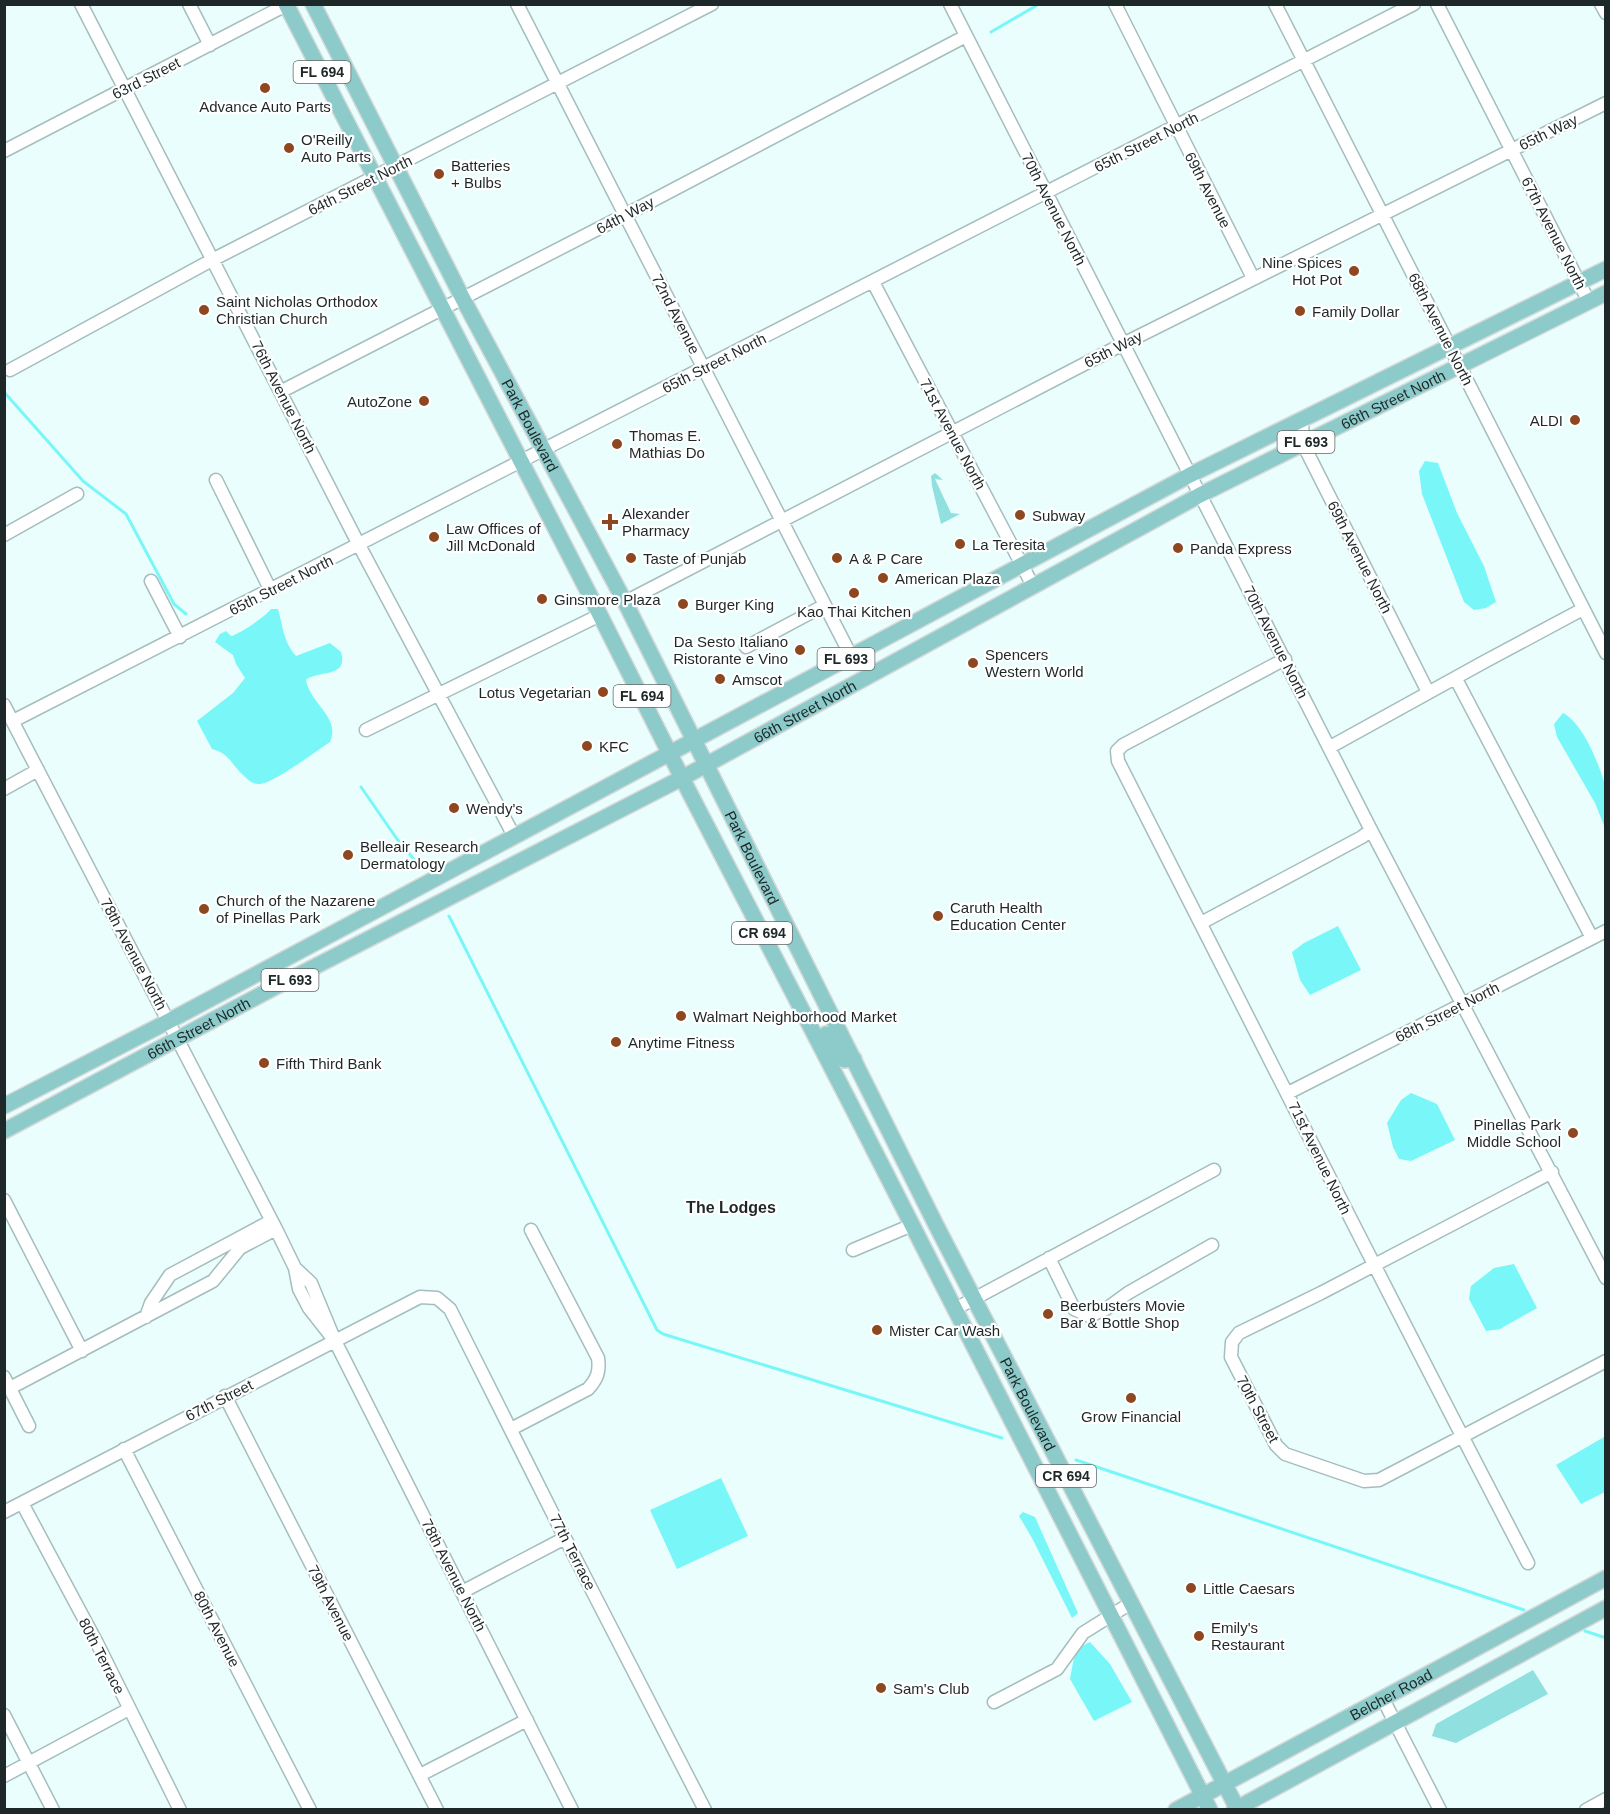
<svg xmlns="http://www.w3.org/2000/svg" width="1610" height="1814" font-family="Helvetica,sans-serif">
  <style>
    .green { fill: #91e0e0 }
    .water { fill: #79f6f7 }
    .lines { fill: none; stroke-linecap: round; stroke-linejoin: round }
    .stream { stroke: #79f6f7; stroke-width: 3 }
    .minor-casing { stroke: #a5bdbd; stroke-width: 15 }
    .major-casing { stroke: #d6d8d8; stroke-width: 18 }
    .minor { stroke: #fff; stroke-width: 12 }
    .major { stroke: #8dcaca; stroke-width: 15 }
    .poi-dot { fill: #8d4721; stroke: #fff; stroke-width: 2 }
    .labels { text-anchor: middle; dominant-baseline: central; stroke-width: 4.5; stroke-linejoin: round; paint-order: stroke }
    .shield { fill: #fff; stroke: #626868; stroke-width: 1.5 }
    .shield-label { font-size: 14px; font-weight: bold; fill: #1e2828 }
    .street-label { font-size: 15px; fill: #1e2828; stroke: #fff }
    .poi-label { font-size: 15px; fill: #1e2828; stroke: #fff; text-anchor: start }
    .neighbourhood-label { font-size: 16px; font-weight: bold; fill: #1e2828; stroke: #fff }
  </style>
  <rect width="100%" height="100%" fill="#eafefe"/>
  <path class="green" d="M935,473L943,480L935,479L951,513L960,514L941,524L932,486L931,476Z
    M1533,1670L1548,1694L1456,1743L1432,1736L1436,1724Z"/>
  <path class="water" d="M1425,461L1438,463L1457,513L1484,566L1496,602L1486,608L1474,610L1464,602L1422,494L1419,471Z
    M271,609H278C283,626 283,641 296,656L330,643L341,652C349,679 317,670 306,680C310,704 341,717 330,742C316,751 272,785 258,784C252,784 247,779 243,775C230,763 230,754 212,749L197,721L233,693L245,678L236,664L233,655L215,642L220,634L226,631L231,636C240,634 266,616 271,609Z
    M1563,713C1583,723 1599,764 1605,785C1608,798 1606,815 1605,828L1595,803L1557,737L1554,724Z
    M1338,926L1361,970L1310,995L1300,980L1292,952L1304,943Z
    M1411,1093L1437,1104L1455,1140L1411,1161L1399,1159L1393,1147L1387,1123L1401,1100Z
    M1514,1264L1537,1308L1500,1329L1486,1331L1469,1299L1471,1286L1494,1268Z
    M1604,1437L1605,1492L1581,1504L1556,1465Z
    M721,1478L748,1536L677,1569L650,1510Z
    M1023,1512L1035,1517L1078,1613L1072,1618L1032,1538L1019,1516Z
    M1090,1642L1110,1664L1132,1702L1094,1721L1070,1679C1074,1662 1072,1649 1090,1642Z"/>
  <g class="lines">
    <path class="stream" d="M991,32L1039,4
      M4,392L83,481L126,514L174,604L186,614
      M361,787L397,839L422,869
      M449,916L657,1330L663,1334L1002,1438
      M1076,1460L1524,1610
      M1585,1631L1606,1638"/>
    <g class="minor-casing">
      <path id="minor" d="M81,4L359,545L514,836
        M189,4L210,45
        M517,4L851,656
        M950,4L1371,830L1606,1278
        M1115,4L1253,278
        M1275,4L1606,653
        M1437,4L1589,302
        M1601,4L1606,13
        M4,151L288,4
        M873,282L1033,586
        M10,370L212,260L712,4
        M282,391L625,215L966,36
        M1302,420L1303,444L1428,692
        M216,480L270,589
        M4,535L77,494
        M151,581L180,637
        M625,602L1123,344L1606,103
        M746,647L825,605
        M1285,659L1123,745L1117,751L1118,761C1254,1028 1389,1297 1528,1563
        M1456,679L1592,938
        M4,705L276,1229L295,1268L299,1289L309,1308L335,1341
        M13,721L1414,4
        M366,730L600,615
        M1330,747L1484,662L1583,609
        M4,789L38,770
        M1201,923L1362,837L1371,830
        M1288,1093L1606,931
        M1552,1172L1321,1293L1239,1333L1232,1342L1231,1357L1276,1445L1285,1454L1364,1481L1379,1480L1606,1361
        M4,1200L82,1351
        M853,1250L912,1225
        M1049,1258L1074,1309L1089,1316L1106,1309L1128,1293L1212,1245
        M295,1268L311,1283L335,1341L572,1810
        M955,1309L1214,1170
        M146,1317L151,1303L170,1275L271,1221
        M4,1377L29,1426
        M10,1388L213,1281L240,1248L276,1229
        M225,1396L437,1810
        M511,1429L588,1389C597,1379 600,1372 598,1358L531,1230
        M124,1449L310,1810
        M22,1503L97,1643L180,1810
        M4,1512L420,1297L437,1298L450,1309L565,1538L705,1810
        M462,1592L565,1538
        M1383,1699L1440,1810
        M994,1702L1057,1669L1083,1633L1131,1603
        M4,1715L53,1810
        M420,1775L527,1720
        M4,1776L129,1709
        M1586,1810L1606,1799"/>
    </g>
    <g class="major-casing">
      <g id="major">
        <path d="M286,4L600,615L682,778L851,1105L1210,1810"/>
        <path id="s1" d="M313,4L463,299L625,602L936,1225L1238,1810"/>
        <path d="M826,1034L833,1049L844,1060L854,1059"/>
        <path d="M4,1106L169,1021L1190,475L1606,269"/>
        <path id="s2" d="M4,1131L277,986L682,778L1200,495L1606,293"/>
        <path id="s3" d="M1176,1810L1606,1578"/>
        <path d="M1234,1810L1606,1608"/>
      </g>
    </g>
    <use href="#minor" class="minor"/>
    <use href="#major" class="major"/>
  </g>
  <g class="poi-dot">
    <circle cx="265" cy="88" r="6"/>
    <circle cx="289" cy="148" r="6"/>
    <circle cx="439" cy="174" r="6"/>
    <circle cx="1354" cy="271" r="6"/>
    <circle cx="204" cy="310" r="6"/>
    <circle cx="1300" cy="311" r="6"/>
    <circle cx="424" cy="401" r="6"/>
    <circle cx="1575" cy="420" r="6"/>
    <circle cx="617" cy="444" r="6"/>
    <circle cx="1020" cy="515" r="6"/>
    <path d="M607 513h6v6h6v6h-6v6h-6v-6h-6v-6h6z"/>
    <circle cx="434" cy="537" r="6"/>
    <circle cx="960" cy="544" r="6"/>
    <circle cx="1178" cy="548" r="6"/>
    <circle cx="631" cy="558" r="6"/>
    <circle cx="837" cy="558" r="6"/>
    <circle cx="883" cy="578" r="6"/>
    <circle cx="854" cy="593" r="6"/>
    <circle cx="542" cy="599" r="6"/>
    <circle cx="683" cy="604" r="6"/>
    <circle cx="800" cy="650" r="6"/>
    <circle cx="973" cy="663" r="6"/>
    <circle cx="720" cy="679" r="6"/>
    <circle cx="603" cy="692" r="6"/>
    <circle cx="587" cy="746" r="6"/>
    <circle cx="454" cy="808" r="6"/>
    <circle cx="348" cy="855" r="6"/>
    <circle cx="204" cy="909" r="6"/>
    <circle cx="938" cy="916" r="6"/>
    <circle cx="681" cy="1016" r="6"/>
    <circle cx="616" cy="1042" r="6"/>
    <circle cx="264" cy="1063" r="6"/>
    <circle cx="1573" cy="1133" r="6"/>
    <circle cx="1048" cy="1314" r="6"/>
    <circle cx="877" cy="1330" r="6"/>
    <circle cx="1131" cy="1398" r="6"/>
    <circle cx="1191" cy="1588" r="6"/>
    <circle cx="1199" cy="1636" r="6"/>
    <circle cx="881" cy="1688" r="6"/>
  </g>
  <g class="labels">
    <g class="shield">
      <rect x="293.5" y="61" width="57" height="22" rx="4.5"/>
      <rect x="1277.5" y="431" width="57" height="22" rx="4.5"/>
      <rect x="817.5" y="648" width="57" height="22" rx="4.5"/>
      <rect x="613.5" y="685" width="57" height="22" rx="4.5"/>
      <rect x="732" y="922" width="60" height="22" rx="4.5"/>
      <rect x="261.5" y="969" width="57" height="22" rx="4.5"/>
      <rect x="1036" y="1465" width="60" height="22" rx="4.5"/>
    </g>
    <g class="shield-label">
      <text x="322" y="72">FL 694</text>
      <text x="1306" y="442">FL 693</text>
      <text x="846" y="659">FL 693</text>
      <text x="642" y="696">FL 694</text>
      <text x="762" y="933">CR 694</text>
      <text x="290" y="980">FL 693</text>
      <text x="1066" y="1476">CR 694</text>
    </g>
    <g class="street-label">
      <text transform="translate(146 78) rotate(-27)">63rd Street</text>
      <text transform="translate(1548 132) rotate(-26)">65th Way</text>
      <text transform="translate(1146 142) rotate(-27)">65th Street North</text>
      <text transform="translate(360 185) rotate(-27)">64th Street North</text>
      <text transform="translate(1208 190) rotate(63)">69th Avenue</text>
      <text transform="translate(1054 209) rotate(63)">70th Avenue North</text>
      <text transform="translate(625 215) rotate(-28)">64th Way</text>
      <text transform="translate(1554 233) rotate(63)">67th Avenue North</text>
      <text transform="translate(676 314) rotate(63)">72nd Avenue</text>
      <text transform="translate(1441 329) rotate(63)">68th Avenue North</text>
      <text transform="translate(1113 349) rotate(-27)">65th Way</text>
      <text transform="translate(714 363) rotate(-27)">65th Street North</text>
      <text transform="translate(284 397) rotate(63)">76th Avenue North</text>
      <text stroke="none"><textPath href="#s2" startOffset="1570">66th Street North</textPath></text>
      <text stroke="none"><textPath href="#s1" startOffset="474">Park Boulevard</textPath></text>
      <text transform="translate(953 434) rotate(62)">71st Avenue North</text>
      <text transform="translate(1360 557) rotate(63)">69th Avenue North</text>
      <text transform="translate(281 585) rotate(-27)">65th Street North</text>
      <text transform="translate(1276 642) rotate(63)">70th Avenue North</text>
      <text stroke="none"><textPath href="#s2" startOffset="904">66th Street North</textPath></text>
      <text stroke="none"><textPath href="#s1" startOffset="960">Park Boulevard</textPath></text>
      <text transform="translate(134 954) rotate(62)">78th Avenue North</text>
      <text transform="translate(1447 1012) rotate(-27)">68th Street North</text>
      <text stroke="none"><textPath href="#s2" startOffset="220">66th Street North</textPath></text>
      <text transform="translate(1320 1158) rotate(64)">71st Avenue North</text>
      <text transform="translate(219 1400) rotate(-27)">67th Street</text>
      <text stroke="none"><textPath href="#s1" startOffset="1572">Park Boulevard</textPath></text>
      <text transform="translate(1258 1409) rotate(62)">70th Street</text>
      <text transform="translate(573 1552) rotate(63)">77th Terrace</text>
      <text transform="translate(454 1575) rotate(63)">78th Avenue North</text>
      <text transform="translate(331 1603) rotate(63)">79th Avenue</text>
      <text transform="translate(217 1629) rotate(63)">80th Avenue</text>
      <text transform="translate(102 1656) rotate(63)">80th Terrace</text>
      <text stroke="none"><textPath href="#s3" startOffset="244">Belcher Road</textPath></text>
    </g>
    <g class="poi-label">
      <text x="265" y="106" text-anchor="middle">Advance Auto Parts</text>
      <text x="301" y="139">O'Reilly<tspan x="301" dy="17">Auto Parts</tspan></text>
      <text x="451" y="165">Batteries<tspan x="451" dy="17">+ Bulbs</tspan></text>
      <text x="1342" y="262" text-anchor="end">Nine Spices<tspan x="1342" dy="17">Hot Pot</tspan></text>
      <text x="216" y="301">Saint Nicholas Orthodox<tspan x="216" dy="17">Christian Church</tspan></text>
      <text x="1312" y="311">Family Dollar</text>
      <text x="412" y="401" text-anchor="end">AutoZone</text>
      <text x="1563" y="420" text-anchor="end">ALDI</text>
      <text x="629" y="435">Thomas E.<tspan x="629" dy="17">Mathias Do</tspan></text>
      <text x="622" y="513">Alexander<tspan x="622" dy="17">Pharmacy</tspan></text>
      <text x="1032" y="515">Subway</text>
      <text x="446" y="528">Law Offices of<tspan x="446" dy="17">Jill McDonald</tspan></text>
      <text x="972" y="544">La Teresita</text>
      <text x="1190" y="548">Panda Express</text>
      <text x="643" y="558">Taste of Punjab</text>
      <text x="849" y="558">A &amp; P Care</text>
      <text x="895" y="578">American Plaza</text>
      <text x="554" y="599">Ginsmore Plaza</text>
      <text x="695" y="604">Burger King</text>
      <text x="854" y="611" text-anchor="middle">Kao Thai Kitchen</text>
      <text x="788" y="641" text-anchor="end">Da Sesto Italiano<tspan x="788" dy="17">Ristorante e Vino</tspan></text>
      <text x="985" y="654">Spencers<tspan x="985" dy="17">Western World</tspan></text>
      <text x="732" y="679">Amscot</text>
      <text x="591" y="692" text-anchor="end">Lotus Vegetarian</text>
      <text x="599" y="746">KFC</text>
      <text x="466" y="808">Wendy's</text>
      <text x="360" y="846">Belleair Research<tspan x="360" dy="17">Dermatology</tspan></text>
      <text x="216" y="900">Church of the Nazarene<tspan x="216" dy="17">of Pinellas Park</tspan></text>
      <text x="950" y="907">Caruth Health<tspan x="950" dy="17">Education Center</tspan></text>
      <text x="693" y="1016">Walmart Neighborhood Market</text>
      <text x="628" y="1042">Anytime Fitness</text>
      <text x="276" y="1063">Fifth Third Bank</text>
      <text x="1561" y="1124" text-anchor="end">Pinellas Park<tspan x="1561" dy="17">Middle School</tspan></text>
      <text x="1060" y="1305">Beerbusters Movie<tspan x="1060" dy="17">Bar &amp; Bottle Shop</tspan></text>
      <text x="889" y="1330">Mister Car Wash</text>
      <text x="1131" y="1416" text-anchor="middle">Grow Financial</text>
      <text x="1203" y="1588">Little Caesars</text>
      <text x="1211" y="1627">Emily's<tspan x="1211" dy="17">Restaurant</tspan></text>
      <text x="893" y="1688">Sam's Club</text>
    </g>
    <g class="neighbourhood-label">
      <text x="731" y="1207">The Lodges</text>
    </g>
  </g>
  <rect width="1610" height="1814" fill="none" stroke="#1e2828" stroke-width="12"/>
</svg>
